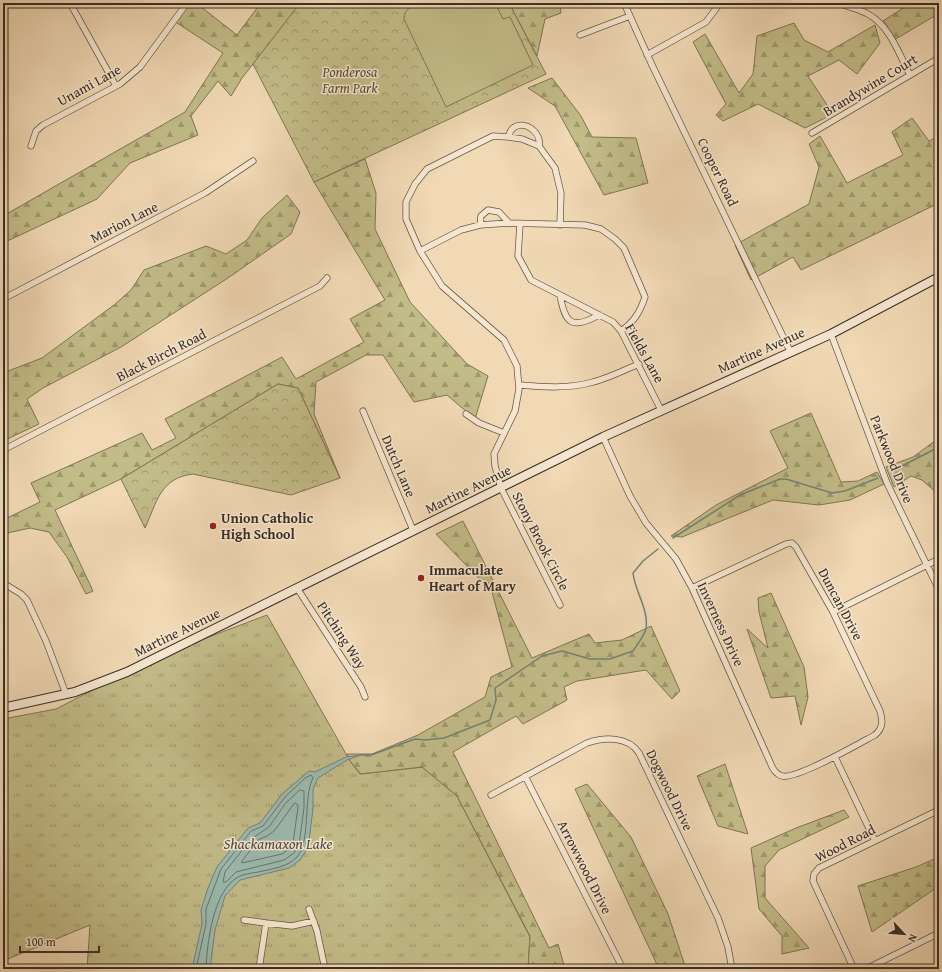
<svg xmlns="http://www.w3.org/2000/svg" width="942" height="972" font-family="'Gentium Book Plus',serif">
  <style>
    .grass { fill: url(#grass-tufts); stroke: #7e7656 }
    .forest { fill: url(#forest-firs); stroke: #7e7656 }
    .park { fill: url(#park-crowns); stroke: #7e7656 }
    .pitch { fill: #c2bc88; stroke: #7e7656 }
    .water { fill: #9bbaaf; stroke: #748278 }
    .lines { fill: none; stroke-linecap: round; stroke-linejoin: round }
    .shore { stroke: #6a746a; stroke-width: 1 }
    .stream { stroke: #748278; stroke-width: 1.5 }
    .street-casing { stroke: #675a49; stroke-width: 7 }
    .secondary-casing { stroke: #392f25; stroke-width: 10 }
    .street { stroke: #f6e6cf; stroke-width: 5.5 }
    .secondary { stroke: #f6e6cf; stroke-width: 8 }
    .poi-dot { fill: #8f2418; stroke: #f6e6cf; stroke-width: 1.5 }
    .labels { text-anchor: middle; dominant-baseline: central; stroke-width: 3; stroke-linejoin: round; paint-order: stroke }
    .park-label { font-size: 14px; font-style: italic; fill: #544b39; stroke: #f6e6cf }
    .street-label { font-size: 14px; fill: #392f25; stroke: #f6e6cf }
    .poi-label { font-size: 14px; font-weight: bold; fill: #392f25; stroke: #f6e6cf; text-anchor: start }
    .water-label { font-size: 15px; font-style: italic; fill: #4d4b41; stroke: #f6e6cf }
  </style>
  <defs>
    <pattern id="grass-tufts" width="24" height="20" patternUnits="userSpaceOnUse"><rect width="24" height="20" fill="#c2bc88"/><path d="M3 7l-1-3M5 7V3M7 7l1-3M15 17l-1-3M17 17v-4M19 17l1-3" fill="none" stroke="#9f996f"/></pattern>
    <pattern id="forest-firs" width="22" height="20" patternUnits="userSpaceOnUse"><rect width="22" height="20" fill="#c2bc88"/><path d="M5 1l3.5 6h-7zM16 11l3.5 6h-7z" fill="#9f996f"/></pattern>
    <pattern id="park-crowns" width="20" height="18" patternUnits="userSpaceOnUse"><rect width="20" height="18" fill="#c2bc88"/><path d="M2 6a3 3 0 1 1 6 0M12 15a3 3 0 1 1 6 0" fill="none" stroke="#9f996f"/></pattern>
  </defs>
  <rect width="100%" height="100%" fill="#f1d9b5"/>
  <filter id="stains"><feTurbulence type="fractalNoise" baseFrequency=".005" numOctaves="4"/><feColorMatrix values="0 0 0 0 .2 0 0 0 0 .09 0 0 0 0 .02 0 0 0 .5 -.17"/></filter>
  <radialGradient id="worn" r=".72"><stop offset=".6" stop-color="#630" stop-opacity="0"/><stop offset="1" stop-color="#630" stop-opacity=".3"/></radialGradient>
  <path class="grass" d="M267,615L350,761L360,774L422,767L457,796L530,937L528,969H87L90,925L3,961V719L56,709L118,677L193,643Z"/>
  <path class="forest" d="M187,3H196L237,35L257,8L240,3H323L268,45L242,78L231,96L218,81L191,116L198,135L130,163L97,199L3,243V216L185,112L223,53L174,21Z
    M509,3H560L561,13L545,19L537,56Z
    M911,3H936L938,14L894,40L883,21Z
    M794,23L804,40L828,52L875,25L880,43L857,74L839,60L808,76L833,114L805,128L758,104L723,121L716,115L726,104L693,42L705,34L739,93L753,74L757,36Z
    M552,78L581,116L592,137L636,138L648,183L604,195L555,106L528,88Z
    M912,118L929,141L939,136V203L801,270L793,257L751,280L735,245L809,204L819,167L809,144L820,136L847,183L903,155L892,132Z
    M365,159L376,193L375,229L410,302L467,364L488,376L475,419L447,395L414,402L383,355H366L316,382L314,414L340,478L298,388L278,384L121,479L55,510L93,591L86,594L67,557L49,532L30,528L3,534V520L40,502L31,483L142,433L152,450L176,438L165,419L282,357L296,379L364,342L350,319L385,300L314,182Z
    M287,195L300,212L291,234L228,278L121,347L43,388L27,399L39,424L3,441V373L42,358L114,305L131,290L144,270L206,246L226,254L247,240L262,218Z
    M811,413L841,482L858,481L877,472L884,484L850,500L819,505L773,500L682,537L671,536L716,505L788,468L770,431Z
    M939,438V495L922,480L911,476L894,487L886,467L913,457Z
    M463,521L532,658L589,634L595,643L622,640L651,626L680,691L672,699L646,670L577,681L564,687L567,700L523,724L516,716L453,752L549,948L558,944L565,969H528L530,936L457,796L422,767L361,774L350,761L347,754H372L418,735L485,697L491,677L512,667L492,592L436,534Z
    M771,593L804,667L808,697L801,725L795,696L771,698L747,629L768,648L759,612L758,598Z
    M725,764L748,834L718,826L697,776Z
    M587,784L631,837L668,914L686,969H659L575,789Z
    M844,810L849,817L779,850L765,866V898L809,948L782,954V936L759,909L751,848L796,828Z
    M939,857V886L872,932L858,886L916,867Z"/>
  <path class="park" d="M300,3H509L546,74L314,182L253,64Z
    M278,384L298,388L340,478L291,495L193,474C160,478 157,502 145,528L121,479Z"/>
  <path class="pitch" d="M418,3H495L503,19L510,17L533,65L446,107L404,19C404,9 411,7 418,3Z"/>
  <path class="water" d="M361,755L347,760L318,778L313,789V809L308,848L300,860L289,868L240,880L225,896L215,930L210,969H192L202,924L201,910L208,888L217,867L244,833L248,828L260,823L282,794L309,771L315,772L346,757Z"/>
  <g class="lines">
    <path class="shore" d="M300,790L304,791V808L299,845L294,853L284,860L236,872L226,882H223L225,872L251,839L269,827L285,804Z
      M295,803L297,804L298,807L293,843L289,849L282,854L242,863V861L258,840L267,836L274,831Z
      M196,969L206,924V909L221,869L251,831L263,826L285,797L305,778L311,775L313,778C303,797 311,841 297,857C288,867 271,869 258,872C252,873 243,874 238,877C213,891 207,943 206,969"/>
    <path class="stream" d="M892,471L939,447
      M673,538L740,495L780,479H786L832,493L845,491L878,478
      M361,755H371L415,739L425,740L444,738L490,720L496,700L495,688L542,656L562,651L590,659H610L633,651C637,645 644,636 646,629C649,609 635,592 633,573L643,561L658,549"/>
    <g class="street-casing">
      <path id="street" d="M70,3L116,86
        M624,3L652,65L790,351
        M839,3C848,7 859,9 868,14C890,26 899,54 910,75
        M580,35L630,16
        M647,55L706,22L720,3
        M812,133L939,58
        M508,137C509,134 511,130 513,128C525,119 542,133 539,146
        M31,146L36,131L43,125L120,84L140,67L187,3
        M520,224L518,256L531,280L613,322L621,331L661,410
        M480,225L481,216L488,210L499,212L509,223
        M420,251L461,230L480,225L509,223L585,225L601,229L615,239L624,248L645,297C640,312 634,322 621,331
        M560,295C565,324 572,330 599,315
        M3,299L205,193L253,161
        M831,334L887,483L939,590
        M519,385C544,387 569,389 593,382C609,378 624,370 639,364
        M363,411L413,530
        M466,414L479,423L504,433
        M603,437L630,496L646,523L676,559L692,588L770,762C772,768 775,774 782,776C796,780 860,743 875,735C883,728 883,721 880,711L833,612L796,547L792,543L786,544L692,588
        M3,450L320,286L327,278
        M3,583L21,594L27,600L46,641L66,694
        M297,588L361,687L365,697
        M560,605L501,488L495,466L494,454L515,411L519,389L517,366L504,340L442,286L420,251L406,219V202L415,184L427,169L493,136L508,137L522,139L539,146L555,168L561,193L560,225
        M833,612L939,559
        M835,757L875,841
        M525,776L623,969
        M491,795L587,743C604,737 628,736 639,753L718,918L728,947L732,969
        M309,909L317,931L325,969
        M244,920L266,923
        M259,969L266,923L292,926L314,921
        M854,969L813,881L814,874L819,868L939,810
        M866,969L939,933"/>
    </g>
    <g class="secondary-casing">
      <path id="secondary" d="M3,708L75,692L127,672L603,437L831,334L939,277"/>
    </g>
    <use href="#street" class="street"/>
    <use href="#secondary" class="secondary"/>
  </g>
  <g class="poi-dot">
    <circle cx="213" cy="526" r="4"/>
    <circle cx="421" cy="578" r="4"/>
  </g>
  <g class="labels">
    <g class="park-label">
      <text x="350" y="72">Ponderosa<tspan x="350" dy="16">Farm Park</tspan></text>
    </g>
    <g class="street-label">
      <text transform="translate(89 85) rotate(-29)">Unami Lane</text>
      <text transform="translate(870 85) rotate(-31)">Brandywine Court</text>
      <text transform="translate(718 172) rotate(64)">Cooper Road</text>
      <text transform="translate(124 222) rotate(-27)">Marion Lane</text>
      <text transform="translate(761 350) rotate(-24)">Martine Avenue</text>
      <text transform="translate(645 353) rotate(61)">Fields Lane</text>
      <text transform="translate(161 355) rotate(-27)">Black Birch Road</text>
      <text transform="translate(892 459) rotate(68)">Parkwood Drive</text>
      <text transform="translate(399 466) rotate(67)">Dutch Lane</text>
      <text transform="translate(468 489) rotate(-26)">Martine Avenue</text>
      <text transform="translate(541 541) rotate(63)">Stony Brook Circle</text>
      <text transform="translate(841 604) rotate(62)">Duncan Drive</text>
      <text transform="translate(721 624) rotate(65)">Inverness Drive</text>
      <text transform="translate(177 632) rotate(-26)">Martine Avenue</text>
      <text transform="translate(342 635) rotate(57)">Pitching Way</text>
      <text transform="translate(670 790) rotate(64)">Dogwood Drive</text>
      <text transform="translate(845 843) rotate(-27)">Wood Road</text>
      <text transform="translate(585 867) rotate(63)">Arrowwood Drive</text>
    </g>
    <g class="poi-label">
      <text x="221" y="518">Union Catholic<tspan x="221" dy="16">High School</tspan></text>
      <text x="429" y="570">Immaculate<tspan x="429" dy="16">Heart of Mary</tspan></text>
    </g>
    <g class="water-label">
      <text x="278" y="843">Shackamaxon Lake</text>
    </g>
  </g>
  <rect width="942" height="972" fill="none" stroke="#f1d9b5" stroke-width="16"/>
  <rect x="4" y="4" width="934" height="964" fill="none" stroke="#392f25" stroke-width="2"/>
  <rect x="8" y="8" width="926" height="956" fill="none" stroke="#392f25"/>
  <g transform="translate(904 934) rotate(116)" stroke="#f6e6cf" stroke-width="3" paint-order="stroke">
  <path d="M0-3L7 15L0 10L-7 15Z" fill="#392f25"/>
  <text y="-6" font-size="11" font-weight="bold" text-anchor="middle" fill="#392f25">N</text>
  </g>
  <path d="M20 946v6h79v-6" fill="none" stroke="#392f25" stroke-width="2"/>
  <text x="26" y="946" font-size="12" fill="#392f25" stroke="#f6e6cf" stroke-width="3" paint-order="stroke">100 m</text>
  <rect width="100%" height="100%" filter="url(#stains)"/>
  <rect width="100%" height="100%" fill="url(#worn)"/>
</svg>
